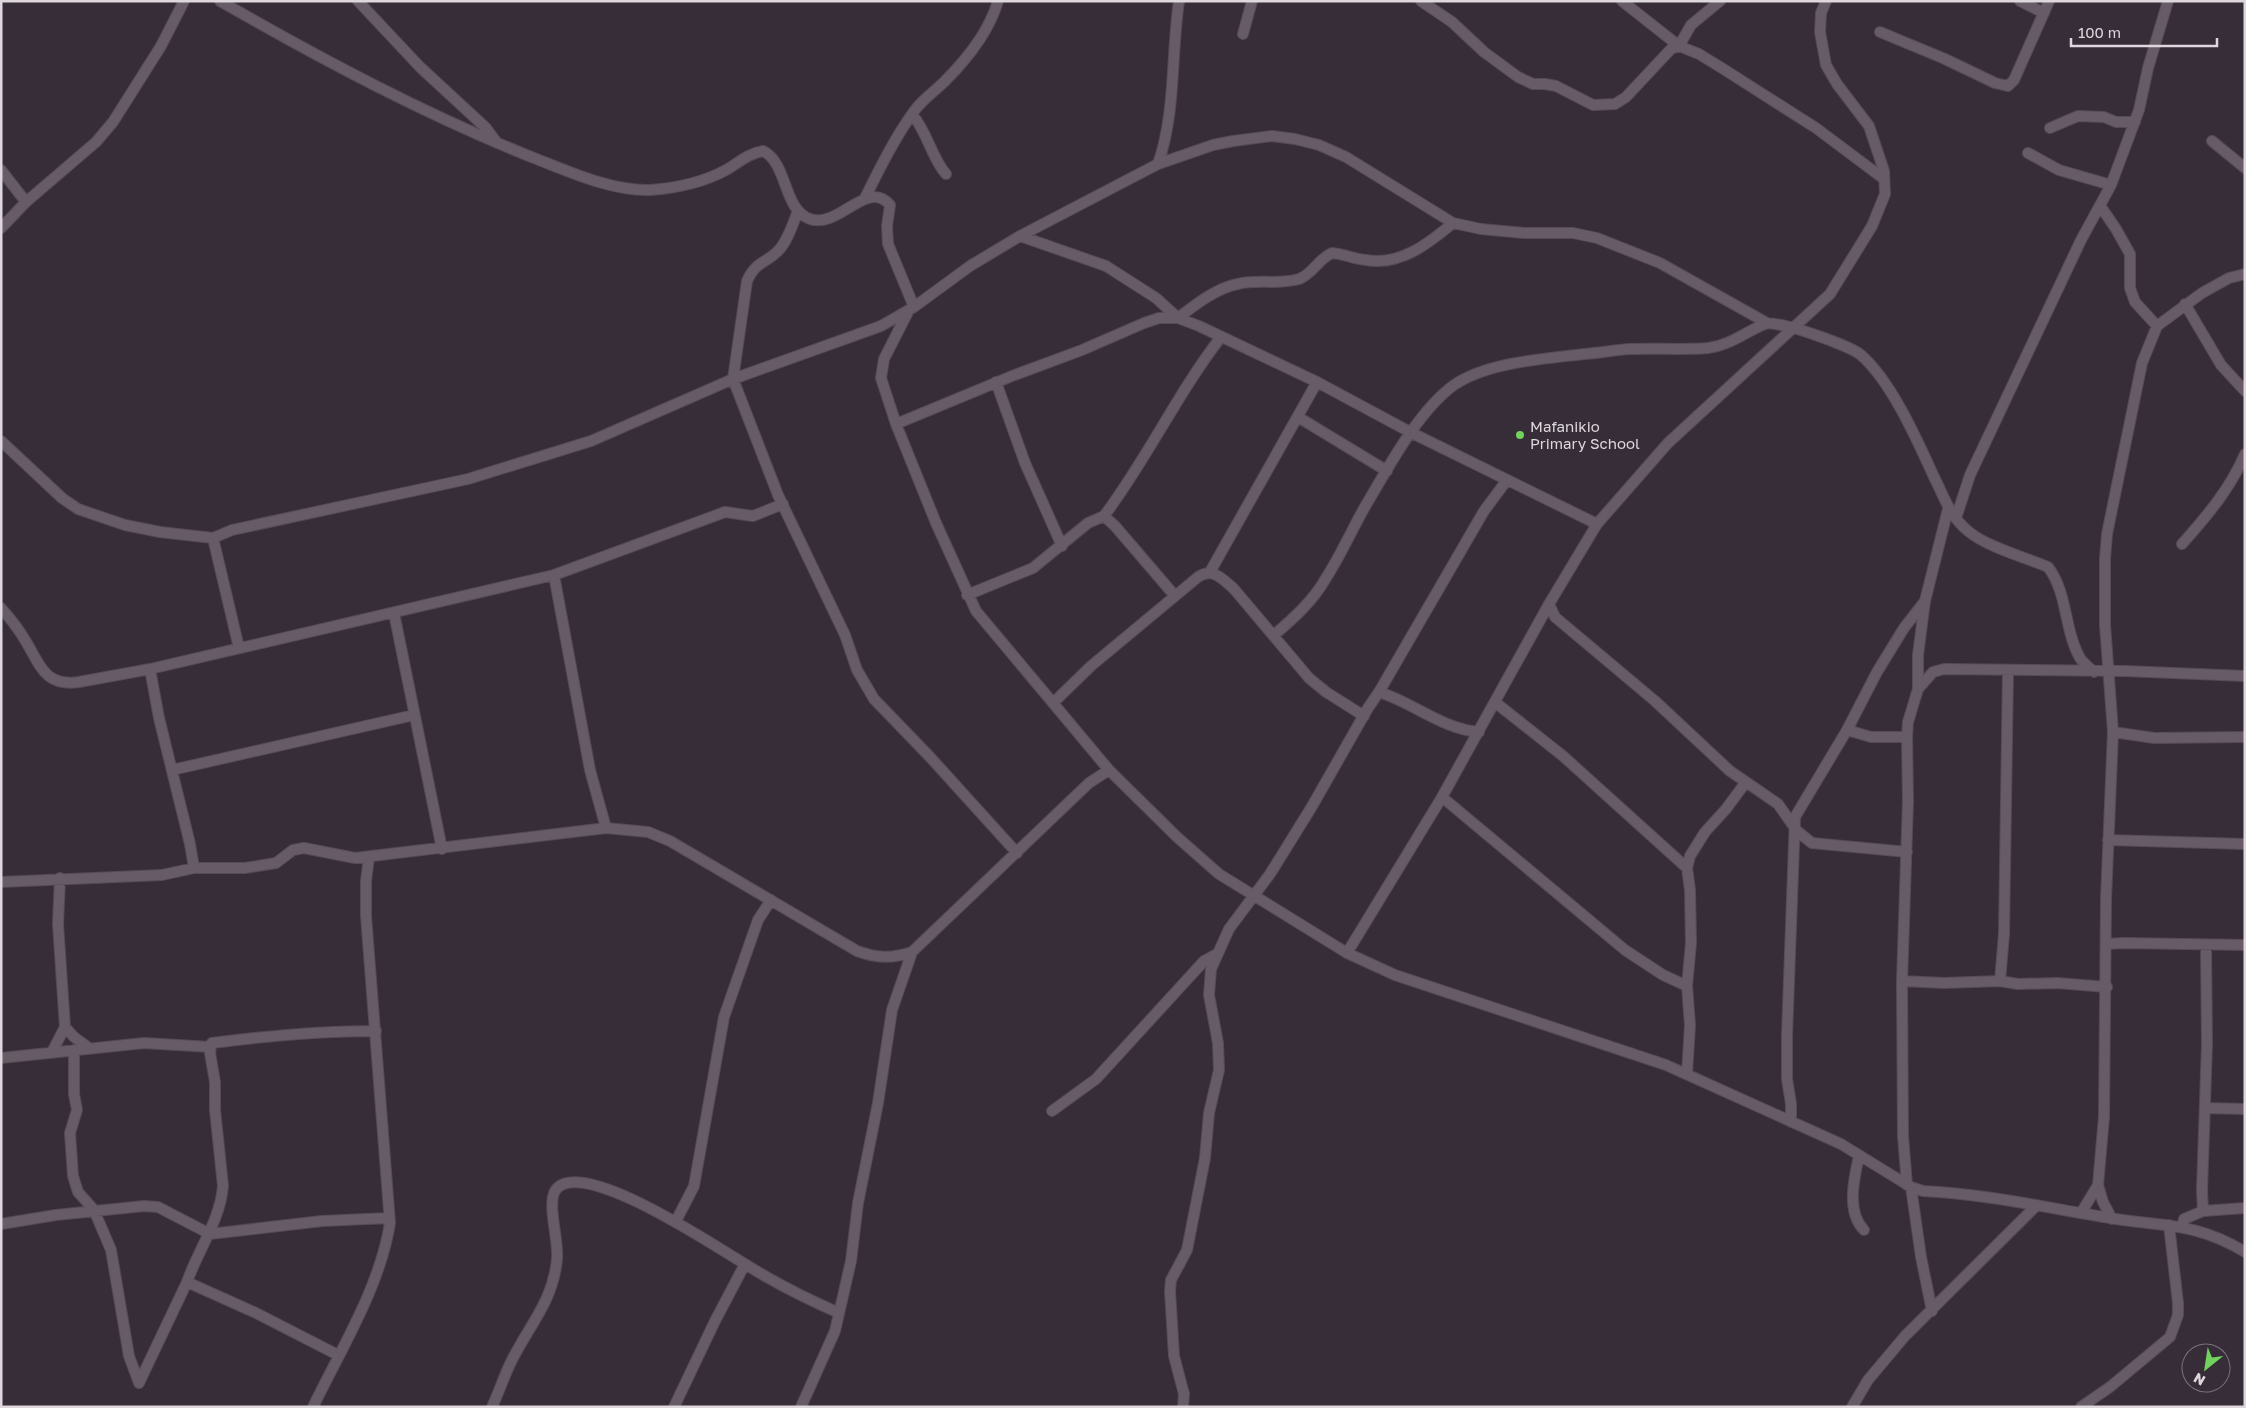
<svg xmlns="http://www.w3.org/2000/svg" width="2246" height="1408" font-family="'Golos Text',sans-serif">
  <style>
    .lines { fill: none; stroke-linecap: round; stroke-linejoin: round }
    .minor-casing { stroke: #544b54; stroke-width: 12 }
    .minor { stroke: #675b68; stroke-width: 10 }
    .poi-dot { fill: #71d25e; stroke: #372d38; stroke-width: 2 }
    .labels { text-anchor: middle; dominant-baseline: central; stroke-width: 4.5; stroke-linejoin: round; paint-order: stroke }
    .poi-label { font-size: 15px; fill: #ded7de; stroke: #372d38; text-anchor: start }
  </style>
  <rect width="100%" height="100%" fill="#372d38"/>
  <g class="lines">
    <g class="minor-casing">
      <path id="minor" d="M220,1C321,59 426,115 534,158C570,172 611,191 650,190C678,188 702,183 726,170C738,163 749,153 763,151C788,163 783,210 810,219C839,229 867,178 890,205L887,226L888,244L914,307
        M358,1L420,67L486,128L497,143
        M1421,1L1452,22L1484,52L1518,77L1533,84H1545L1556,86L1593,105L1615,104L1626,97L1671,49L1679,46L1691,25L1720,1
        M1622,1L1679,46L1699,54L1725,70L1816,128L1884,179
        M2020,1L2044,13
        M1880,32L1945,59L1995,83L2008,86L2014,80L2049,1
        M1243,34L1252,1
        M912,114C928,133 932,159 946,174
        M2050,128L2078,116L2104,117L2116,122H2135
        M2212,141L2245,168
        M2028,153L2059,170L2111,185
        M1158,164L1213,145L1233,141L1272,136L1295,139L1319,145L1346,157L1453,223L1481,229L1524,233H1573L1597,238L1660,263L1767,323
        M1,170L26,202
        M865,198C880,168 895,137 915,110C923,99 935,91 945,81C968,58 989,32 998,1
        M2101,207L2116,229L2130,254V288L2135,302L2157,326
        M798,211C793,223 788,241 778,251C765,264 756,261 747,281L733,379L778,495L845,635L857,670L874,699L930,757L1017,853
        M1,228L26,202L96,142L113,122L161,46L184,1
        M1020,236L1106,266L1156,298L1178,318C1195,305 1216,288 1238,284C1257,279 1279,285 1299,279C1313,274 1318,259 1332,253C1344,254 1354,259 1366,260C1400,266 1428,244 1453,223
        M2185,304L2221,365L2245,391
        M909,310L884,359L881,378L896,424L936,523L976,611L1109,770L1177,837L1219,874L1347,953L1395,975L1666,1065L1841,1144L1911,1187L1923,1191C1986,1194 2048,1208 2110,1218C2164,1227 2196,1222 2245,1252
        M996,382L1025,463L1062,546
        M1298,417L1387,471
        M896,424L1012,376L1082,350L1144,323L1159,318H1178L1199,326L1317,382L1410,432L1597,524
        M1,441L62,498L78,509L125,525L160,532L213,538L232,530L468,479L591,441L733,379L881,326L914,307L970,266L1020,236L1158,164C1176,112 1171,55 1179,1
        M1104,516C1147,459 1177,394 1221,337
        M1956,518L1970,475L2081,240L2111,185L2139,110L2148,68L2168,1
        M213,538L239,648
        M2182,544C2207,516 2230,489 2245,454
        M1210,572L1317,382
        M554,575L590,770L606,828
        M967,595L1033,568L1088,523L1104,516L1115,526L1175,596
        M1549,604L1555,617L1655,701L1730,771L1778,804L1797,831L1812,843L1907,852
        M1,608C10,618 18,628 25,640C40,664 44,687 79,682L150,669L554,575L725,512L753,516L783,504
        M394,613L442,849
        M1274,635C1294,618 1313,601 1326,578C1341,555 1352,529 1366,505C1388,468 1418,411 1454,385C1487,362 1544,359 1584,354C1599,353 1615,350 1630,349C1656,348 1682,350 1708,348C1731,345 1745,332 1765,324C1776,319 1851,346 1861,355C1892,382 1918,442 1935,479C1945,499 1950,516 1968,531C1987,547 2024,557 2048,567C2068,593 2064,630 2080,658C2083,663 2089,667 2094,672
        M150,669L159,718L190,844L194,868
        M1918,689L1933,672L1944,669L2125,671L2245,676
        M1379,692C1414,703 1442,729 1479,732
        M1053,703L1091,666L1198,577C1212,567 1223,579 1234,589L1309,678L1326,692L1364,716
        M1496,703L1563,756L1687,868
        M1847,730L1871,737H1907
        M2113,732L2154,738L2245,737
        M172,770L414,715
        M1442,797L1625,950L1663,975L1687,986
        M2108,840L2245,844
        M1,882L162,875L194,868H245L276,863L293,850L304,848L355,858L606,828L648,832L670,841L857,951C876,958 892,959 912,952L1089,783L1109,770
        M2107,944L2124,943L2245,945
        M1347,953L1442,797L1549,604L1597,524L1668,443L1830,294L1872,226L1885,194L1884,171L1869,126L1837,84L1826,65L1820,32L1821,13L1826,1
        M1902,981L1944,983L2000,981L2018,984L2057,983L2107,987
        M2000,981L2004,934L2008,670
        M65,1027L74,1037L89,1048
        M74,1050V1094L77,1110L70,1133L73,1176L78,1192L94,1210L111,1250L129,1356L139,1383
        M52,1052L65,1027L58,924L60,878
        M1,1058L144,1043L211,1047L212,1043C266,1036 321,1031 376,1031
        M1687,1074L1690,1025L1687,986L1691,943L1690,890L1687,868L1690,856L1705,832L1726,809L1746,782
        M2205,1108L2245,1109
        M1052,1111L1096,1079L1204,961L1217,954
        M1791,1122V1104L1787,1079V1035L1795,817L1847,730L1877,672L1904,628L1925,601L1948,509
        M1859,1156C1854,1178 1846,1212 1864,1230
        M1907,1185L1903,1136L1902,981L1908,801L1907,737L1908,722L1918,689V655L1925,601
        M2098,1185L2103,1202L2112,1219
        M1911,1187L1921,1257L1932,1311
        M2203,1211L2202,1190L2207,1044L2206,945
        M2081,1213L2098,1185L2104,1117L2106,899L2113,732L2105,625V559L2107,534L2142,363L2157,326L2202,293L2229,278L2245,274
        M676,1221L694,1186L724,1017L758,920L771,900
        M1,1224L56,1215L144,1206L158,1207L210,1234L322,1221L389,1218
        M2182,1227L2184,1219L2203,1211L2245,1208
        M187,1282L256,1313L338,1355
        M139,1383L187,1282C198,1250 220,1221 223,1186L215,1110V1082L210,1053L211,1047
        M313,1407C341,1349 380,1287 390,1223L366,916V881L369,857
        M492,1407C499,1392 504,1376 511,1362C529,1325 553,1302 557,1259C559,1241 547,1205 555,1191C578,1153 719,1249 745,1264C775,1283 807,1299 839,1313
        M674,1407L715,1321L745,1264
        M801,1407L835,1331L851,1261L858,1203L878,1103L892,1010L912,952
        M1183,1407L1184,1394L1174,1356L1170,1291L1171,1280L1187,1250L1205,1158L1209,1113L1219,1070L1218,1043L1209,995L1211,969L1229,929L1270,874L1311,808L1368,708L1379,692L1484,511L1507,480
        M1852,1407L1868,1380L1905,1336L2037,1205
        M2081,1407L2110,1387L2170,1337L2178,1315V1303L2169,1225"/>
    </g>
    <use href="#minor" class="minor"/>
  </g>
  <circle class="poi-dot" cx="1520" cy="435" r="5"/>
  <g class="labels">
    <g class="poi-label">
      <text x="1530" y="426">Mafanikio<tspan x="1530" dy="17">Primary School</tspan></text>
    </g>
  </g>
  <rect width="2246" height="1408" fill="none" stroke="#ded7de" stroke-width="5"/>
  <g transform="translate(2206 1368) rotate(210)"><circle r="24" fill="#372d38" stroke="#7a717a"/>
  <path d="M0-4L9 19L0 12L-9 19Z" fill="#71d25e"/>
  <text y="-8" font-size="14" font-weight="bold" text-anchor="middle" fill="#ded7de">N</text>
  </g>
  <path d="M2071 38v8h146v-8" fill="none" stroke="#ded7de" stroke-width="2.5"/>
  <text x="2078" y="38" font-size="15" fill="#ded7de" stroke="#372d38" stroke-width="4" paint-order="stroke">100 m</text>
</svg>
